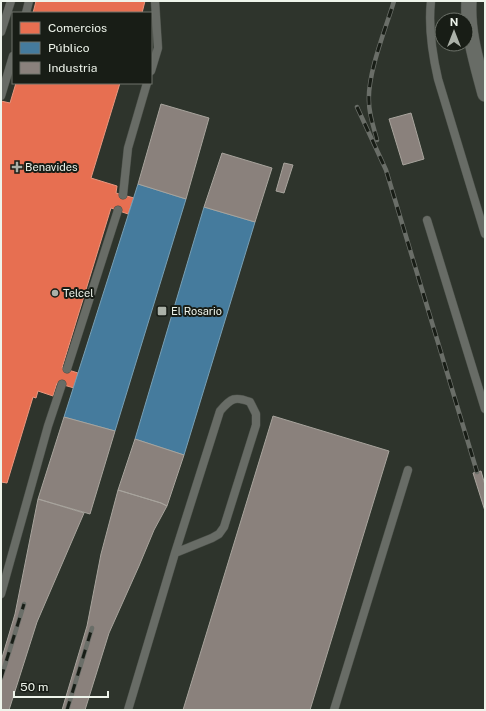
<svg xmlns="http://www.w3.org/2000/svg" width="486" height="711" font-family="'Public Sans',sans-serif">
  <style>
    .shops { fill: #e76f51; stroke: #e9977f }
    .public { fill: #457b9d; stroke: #789fb4 }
    .industry { fill: #8a817c; stroke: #a8a49d }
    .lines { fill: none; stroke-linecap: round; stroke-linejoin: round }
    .lane-casing { stroke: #4a4f48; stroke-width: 9 }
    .street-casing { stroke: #4a4f48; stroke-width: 16 }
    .lane { stroke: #686c66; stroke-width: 8 }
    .street { stroke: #686c66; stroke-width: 15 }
    .rail-casing { stroke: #6a6e68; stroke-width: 4.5 }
    .rail { stroke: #181d16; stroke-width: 3; stroke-dasharray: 9; stroke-linecap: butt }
    .poi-dot { fill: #abb1a8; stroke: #181d16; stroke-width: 1.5 }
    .labels { text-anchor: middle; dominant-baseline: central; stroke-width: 4; stroke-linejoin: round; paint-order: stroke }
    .poi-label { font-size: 11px; fill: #eef4eb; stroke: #181d16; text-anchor: start }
  </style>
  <rect width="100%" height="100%" fill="#2e342c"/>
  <path class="shops" d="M36,1H145L142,13H33Z
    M16,83H120L91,178L117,186L116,193L134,198L128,214L111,208L62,368L78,373L74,388L57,383L53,396L38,391L36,398L33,397L7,483L1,482V101L10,103Z"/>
  <path class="public" d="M138,184L186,199L115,431L64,417Z
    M204,207L255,222L184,455L135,439Z"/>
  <path class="industry" d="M161,104L209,118L186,199L138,184Z
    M411,113L424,159L403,165L389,119Z
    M222,153L272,168L255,222L204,207Z
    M284,163L293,165L284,193L276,191Z
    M273,416L389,451L310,710H183Z
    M64,417L115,431L90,514L38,499Z
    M135,439L184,455L167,506L161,503L118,490Z
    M481,471L485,485V511L473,473Z
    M118,490L161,503L167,506L154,530L139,566L109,633L85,710H62L87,626L101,554Z
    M38,499L84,513L37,622L9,710H1V661L15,614Z"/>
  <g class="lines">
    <g class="lane-casing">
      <path id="lane" d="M431,1C428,28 432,53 438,79L485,234
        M26,13L29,1
        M1,32L11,1
        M151,71L158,48L155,1
        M1,96L13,56
        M123,195L128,148L147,83
        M427,220L485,409
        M67,369L118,210
        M1,594L48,426L62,384
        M128,710L175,553L220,411C231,398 235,396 250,402L256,414V425L224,527L219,534L212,538L175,553
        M334,710L408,470"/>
    </g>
    <g class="street-casing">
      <path id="street" d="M469,1C467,33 477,63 485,94"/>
    </g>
    <use href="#lane" class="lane"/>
    <use href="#street" class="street"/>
    <g class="rail-casing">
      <path id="rail" d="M357,107L386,170L477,472
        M377,140C374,128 369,115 369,102C367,74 386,28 394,1
        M1,678L24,604
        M67,710L92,628"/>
    </g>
    <use href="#rail" class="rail"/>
  </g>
  <g class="poi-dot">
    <path d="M15 161h4v4h4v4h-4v4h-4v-4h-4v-4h4z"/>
    <circle cx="55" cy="293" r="4"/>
    <rect x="157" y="306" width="10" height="10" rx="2"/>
  </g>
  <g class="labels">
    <g class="poi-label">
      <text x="25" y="167">Benavides</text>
      <text x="63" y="293">Telcel</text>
      <text x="171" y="311">El Rosario</text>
    </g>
  </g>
  <rect width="486" height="711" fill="none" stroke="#eef4eb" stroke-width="4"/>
  <rect x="12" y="12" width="140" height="72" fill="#181d16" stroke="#6e736b"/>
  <rect x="20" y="22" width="20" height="12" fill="#e76f51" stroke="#6e736b"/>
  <text x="48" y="32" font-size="12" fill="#eef4eb">Comercios</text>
  <rect x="20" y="42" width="20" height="12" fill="#457b9d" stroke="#6e736b"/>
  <text x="48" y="52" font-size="12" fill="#eef4eb">Público</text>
  <rect x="20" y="62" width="20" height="12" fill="#8a817c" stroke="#6e736b"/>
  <text x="48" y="72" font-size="12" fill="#eef4eb">Industria</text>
  <g transform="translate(454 32)"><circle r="19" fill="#181d16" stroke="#6e736b"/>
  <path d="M0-3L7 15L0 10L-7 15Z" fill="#abb1a8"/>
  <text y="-6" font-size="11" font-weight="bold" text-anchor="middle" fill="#eef4eb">N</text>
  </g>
  <path d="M14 691v6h94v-6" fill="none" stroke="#eef4eb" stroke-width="2"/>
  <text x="20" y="691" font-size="12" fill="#eef4eb" stroke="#181d16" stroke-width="3" paint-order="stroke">50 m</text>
</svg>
